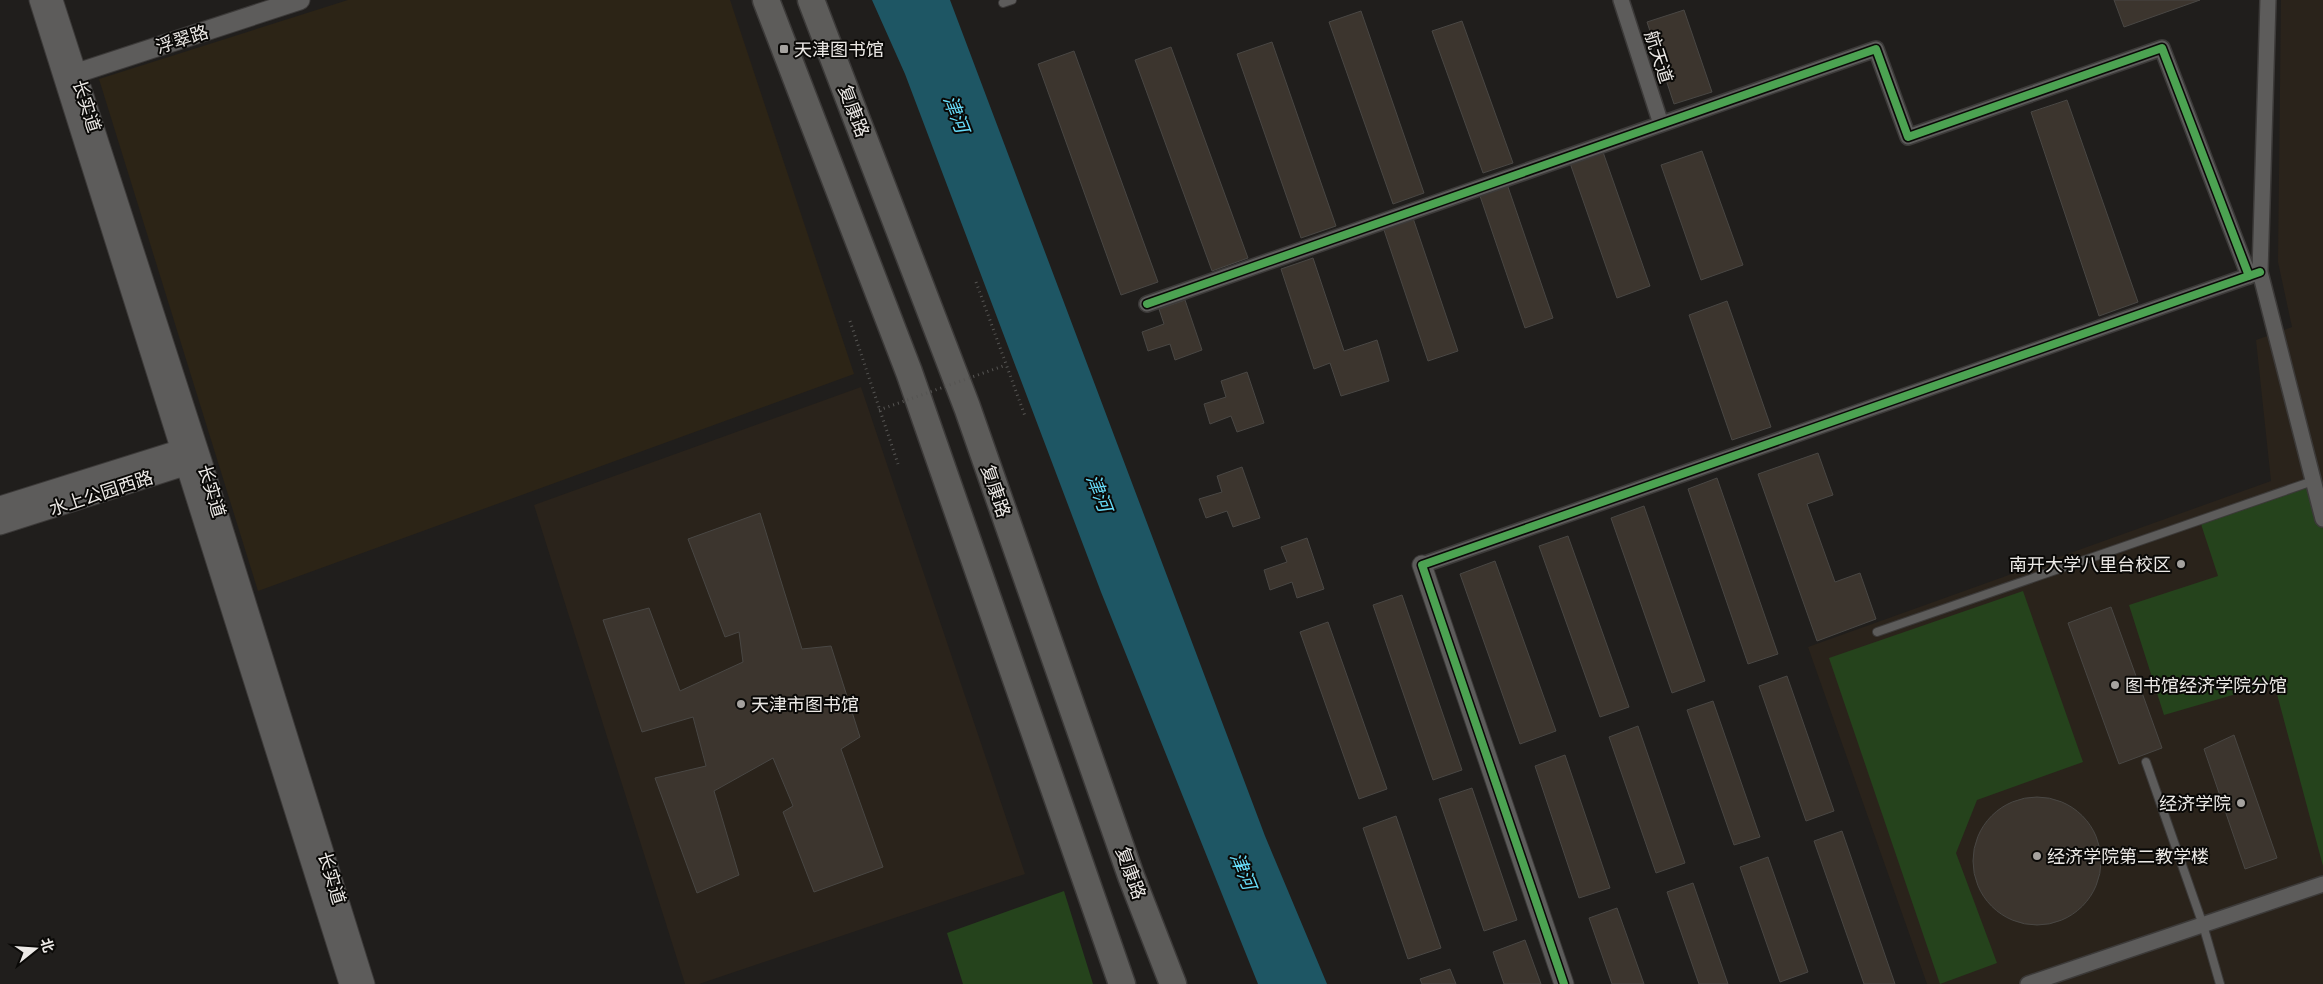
<svg xmlns="http://www.w3.org/2000/svg" width="2323" height="984" font-family="Roboto,'Noto Sans SC',sans-serif">
  <style>
    .commercial { fill: #2c2416 }
    .built { fill: #2a231b }
    .green { fill: #25431c }
    .water { fill: #1e5664 }
    .building { fill: #3c352e; stroke: #494744 }
    .lines { fill: none; stroke-linecap: round; stroke-linejoin: round }
    .service-casing { stroke: #3c3a39; stroke-width: 10 }
    .minor-casing { stroke: #3c3a39; stroke-width: 18 }
    .tertiary-casing { stroke: #3c3a39; stroke-width: 21 }
    .trunk-casing { stroke: #3c3a39; stroke-width: 29 }
    .path { stroke: #565553; stroke-width: 3; stroke-dasharray: 1 4; stroke-linecap: butt }
    .service { stroke: #5d5c5b; stroke-width: 8 }
    .minor { stroke: #5d5c5b; stroke-width: 15 }
    .tertiary { stroke: #5d5c5b; stroke-width: 19 }
    .trunk { stroke: #5d5c5a; stroke-width: 26 }
    .path-bridge { stroke: #565553; stroke-width: 3; stroke-dasharray: 1 4; stroke-linecap: butt }
    .cycleway-casing { stroke: #0a0907; stroke-width: 11 }
    .cycleway { stroke: #4ca352; stroke-width: 8 }
    .poi-dot { fill: #a5a29f; stroke: #0a0907; stroke-width: 2 }
    .labels { text-anchor: middle; dominant-baseline: central; stroke-width: 4; stroke-linejoin: round; paint-order: stroke }
    .street-label { font-size: 18px; fill: #ece9e6; stroke: #0a0907 }
    .poi-label { font-size: 18px; fill: #ece9e6; stroke: #0a0907; text-anchor: start }
    .water-label { font-size: 19px; font-style: italic; fill: #67dcf9; stroke: #0a0907 }
  </style>
  <rect width="100%" height="100%" fill="#201e1c"/>
  <path class="commercial" d="M348,0H730L854,374L258,591L99,79Z"/>
  <path class="built" d="M2281,0H2323V984H1927L1808,647L2271,481L2256,340L2292,327L2278,262Z
    M861,387L1025,874L699,984H685L534,505Z"/>
  <path class="green" d="M2313,481L2323,517V866L2274,683L2164,715L2129,605L2218,576L2199,518Z
    M2023,591L2083,762L1977,800L1956,853L1997,963L1940,984L1829,658Z
    M1064,891L1093,984H963L947,933Z"/>
  <path class="water" d="M872,0H950L1265,836L1327,984H1258L1101,592L905,74Z"/>
  <path class="building" d="M2114,0H2200L2124,27Z
    M1684,10L1712,92L1674,104L1647,22Z
    M1361,11L1424,193L1393,204L1329,22Z
    M1462,21L1513,163L1483,173L1432,31Z
    M1272,42L1336,226L1301,238L1237,54Z
    M1171,47L1248,258L1212,271L1135,60Z
    M1074,51L1158,282L1121,295L1038,64Z
    M2067,100L2138,302L2099,316L2031,112Z
    M1702,151L1743,265L1701,280L1661,165Z
    M1603,152L1650,286L1617,298L1570,163Z
    M1507,184L1553,318L1525,328L1479,193Z
    M1413,218L1458,351L1428,361L1383,227Z
    M1313,258L1344,351L1377,340L1389,381L1341,396L1330,363L1314,369L1281,269Z
    M1185,300L1202,350L1175,360L1170,344L1148,351L1142,332L1164,324L1159,309Z
    M1727,301L1771,427L1732,440L1689,315Z
    M1247,372L1264,423L1237,432L1231,416L1210,424L1204,404L1226,397L1221,381Z
    M1818,453L1833,495L1807,504L1835,582L1860,573L1876,619L1817,641L1758,474Z
    M1242,467L1260,518L1233,527L1227,511L1206,518L1199,499L1222,492L1217,476Z
    M1717,478L1778,654L1748,664L1688,489Z
    M1644,506L1705,681L1672,693L1611,518Z
    M760,513L802,649L831,646L860,737L841,749L883,867L814,892L783,812L793,806L773,758L714,791L739,875L697,893L655,778L706,766L693,717L642,732L603,620L649,608L680,691L743,662L739,632L725,637L688,539Z
    M1568,536L1629,707L1600,717L1539,546Z
    M1307,538L1324,589L1297,598L1292,582L1270,590L1264,570L1287,562L1281,547Z
    M1495,561L1556,731L1520,744L1460,574Z
    M1402,595L1462,770L1433,780L1373,605Z
    M2111,607L2162,748L2119,764L2068,623Z
    M1328,622L1387,789L1359,799L1300,632Z
    M1787,676L1834,811L1806,821L1759,686Z
    M1713,701L1760,837L1734,845L1687,710Z
    M1638,726L1685,863L1656,873L1609,737Z
    M2234,735L2277,858L2245,869L2204,749Z
    M1565,755L1610,888L1579,898L1535,766Z
    M1472,788L1517,920L1484,931L1439,799Z
    M1973 861a64 64 0 1 1 128 0a64 64 0 1 1-128 0Z
    M1396,816L1441,948L1408,959L1363,828Z
    M1842,831L1895,984H1864L1814,841Z
    M1768,857L1808,972L1780,982L1740,867Z
    M1693,883L1728,984H1699L1667,892Z
    M1617,908L1644,984H1612L1589,918Z
    M1525,940L1541,984H1504L1493,952Z
    M1450,969L1456,984H1422L1420,979Z"/>
  <g class="lines">
    <g class="service-casing">
      <path id="service" d="M1003,3L1012,0
        M1877,632L2313,481
        M2146,762L2203,925L2220,984"/>
    </g>
    <g class="minor-casing">
      <path id="minor" d="M1621,0L1661,124
        M2268,0L2260,272L2323,519
        M1147,304L1876,49L1908,137L2162,48L2249,276
        M1422,565L2260,272
        M2028,984L2323,884"/>
    </g>
    <g class="tertiary-casing">
      <path id="tertiary" d="M39,0L349,984
        M53,0L202,461L365,984
        M65,77L300,0
        M0,506L191,446
        M0,525L197,462
        M1422,565L1564,984"/>
    </g>
    <g class="trunk-casing">
      <path id="trunk" d="M766,0L909,372L1122,984
        M811,0L967,407L1131,876L1173,984"/>
    </g>
    <path class="path" d="M976,282L1025,416
      M850,321L898,464"/>
    <use href="#service" class="service"/>
    <use href="#minor" class="minor"/>
    <use href="#tertiary" class="tertiary"/>
    <use href="#trunk" class="trunk"/>
    <path class="path-bridge" d="M879,410L1006,365"/>
    <g class="cycleway-casing">
      <path id="cycleway" d="M1147,304L1876,49L1908,137L2162,48L2249,276
        M1564,984L1422,565L2260,272"/>
    </g>
    <use href="#cycleway" class="cycleway"/>
  </g>
  <g class="poi-dot">
    <rect x="779" y="44" width="10" height="10" rx="2.5"/>
    <circle cx="2181" cy="564" r="5"/>
    <circle cx="2115" cy="685" r="5"/>
    <circle cx="741" cy="704" r="5"/>
    <circle cx="2241" cy="803" r="5"/>
    <circle cx="2037" cy="856" r="5"/>
  </g>
  <g class="labels">
    <g class="street-label">
      <text transform="translate(182 39) rotate(-18)">浮翠路</text>
      <text transform="translate(1659 57) rotate(72)">航天道</text>
      <text transform="translate(87 106) rotate(72)">长实道</text>
      <text transform="translate(854 111) rotate(69)">复康路</text>
      <text transform="translate(212 491) rotate(73)">长实道</text>
      <text transform="translate(996 491) rotate(71)">复康路</text>
      <text transform="translate(101 493) rotate(-18)">水上公园西路</text>
      <text transform="translate(1131 873) rotate(70)">复康路</text>
      <text transform="translate(332 878) rotate(73)">长实道</text>
    </g>
    <g class="poi-label">
      <text x="794" y="49">天津图书馆</text>
      <text x="2171" y="564" text-anchor="end">南开大学八里台校区</text>
      <text x="2125" y="685">图书馆经济学院分馆</text>
      <text x="751" y="704">天津市图书馆</text>
      <text x="2231" y="803" text-anchor="end">经济学院</text>
      <text x="2047" y="856">经济学院第二教学楼</text>
    </g>
    <g class="water-label">
      <text transform="translate(956 114) rotate(69)">津河</text>
      <text transform="translate(1099 493) rotate(69)">津河</text>
      <text transform="translate(1243 871) rotate(68)">津河</text>
    </g>
  </g>
  <g transform="translate(35 949) rotate(73)" stroke="#0a0907" stroke-width="4" paint-order="stroke">
  <path d="M0-4L9 19L0 12L-9 19Z" fill="#ece9e6"/>
  <text y="-8" font-size="14" font-weight="bold" text-anchor="middle" fill="#ece9e6">北</text>
  </g>
</svg>
